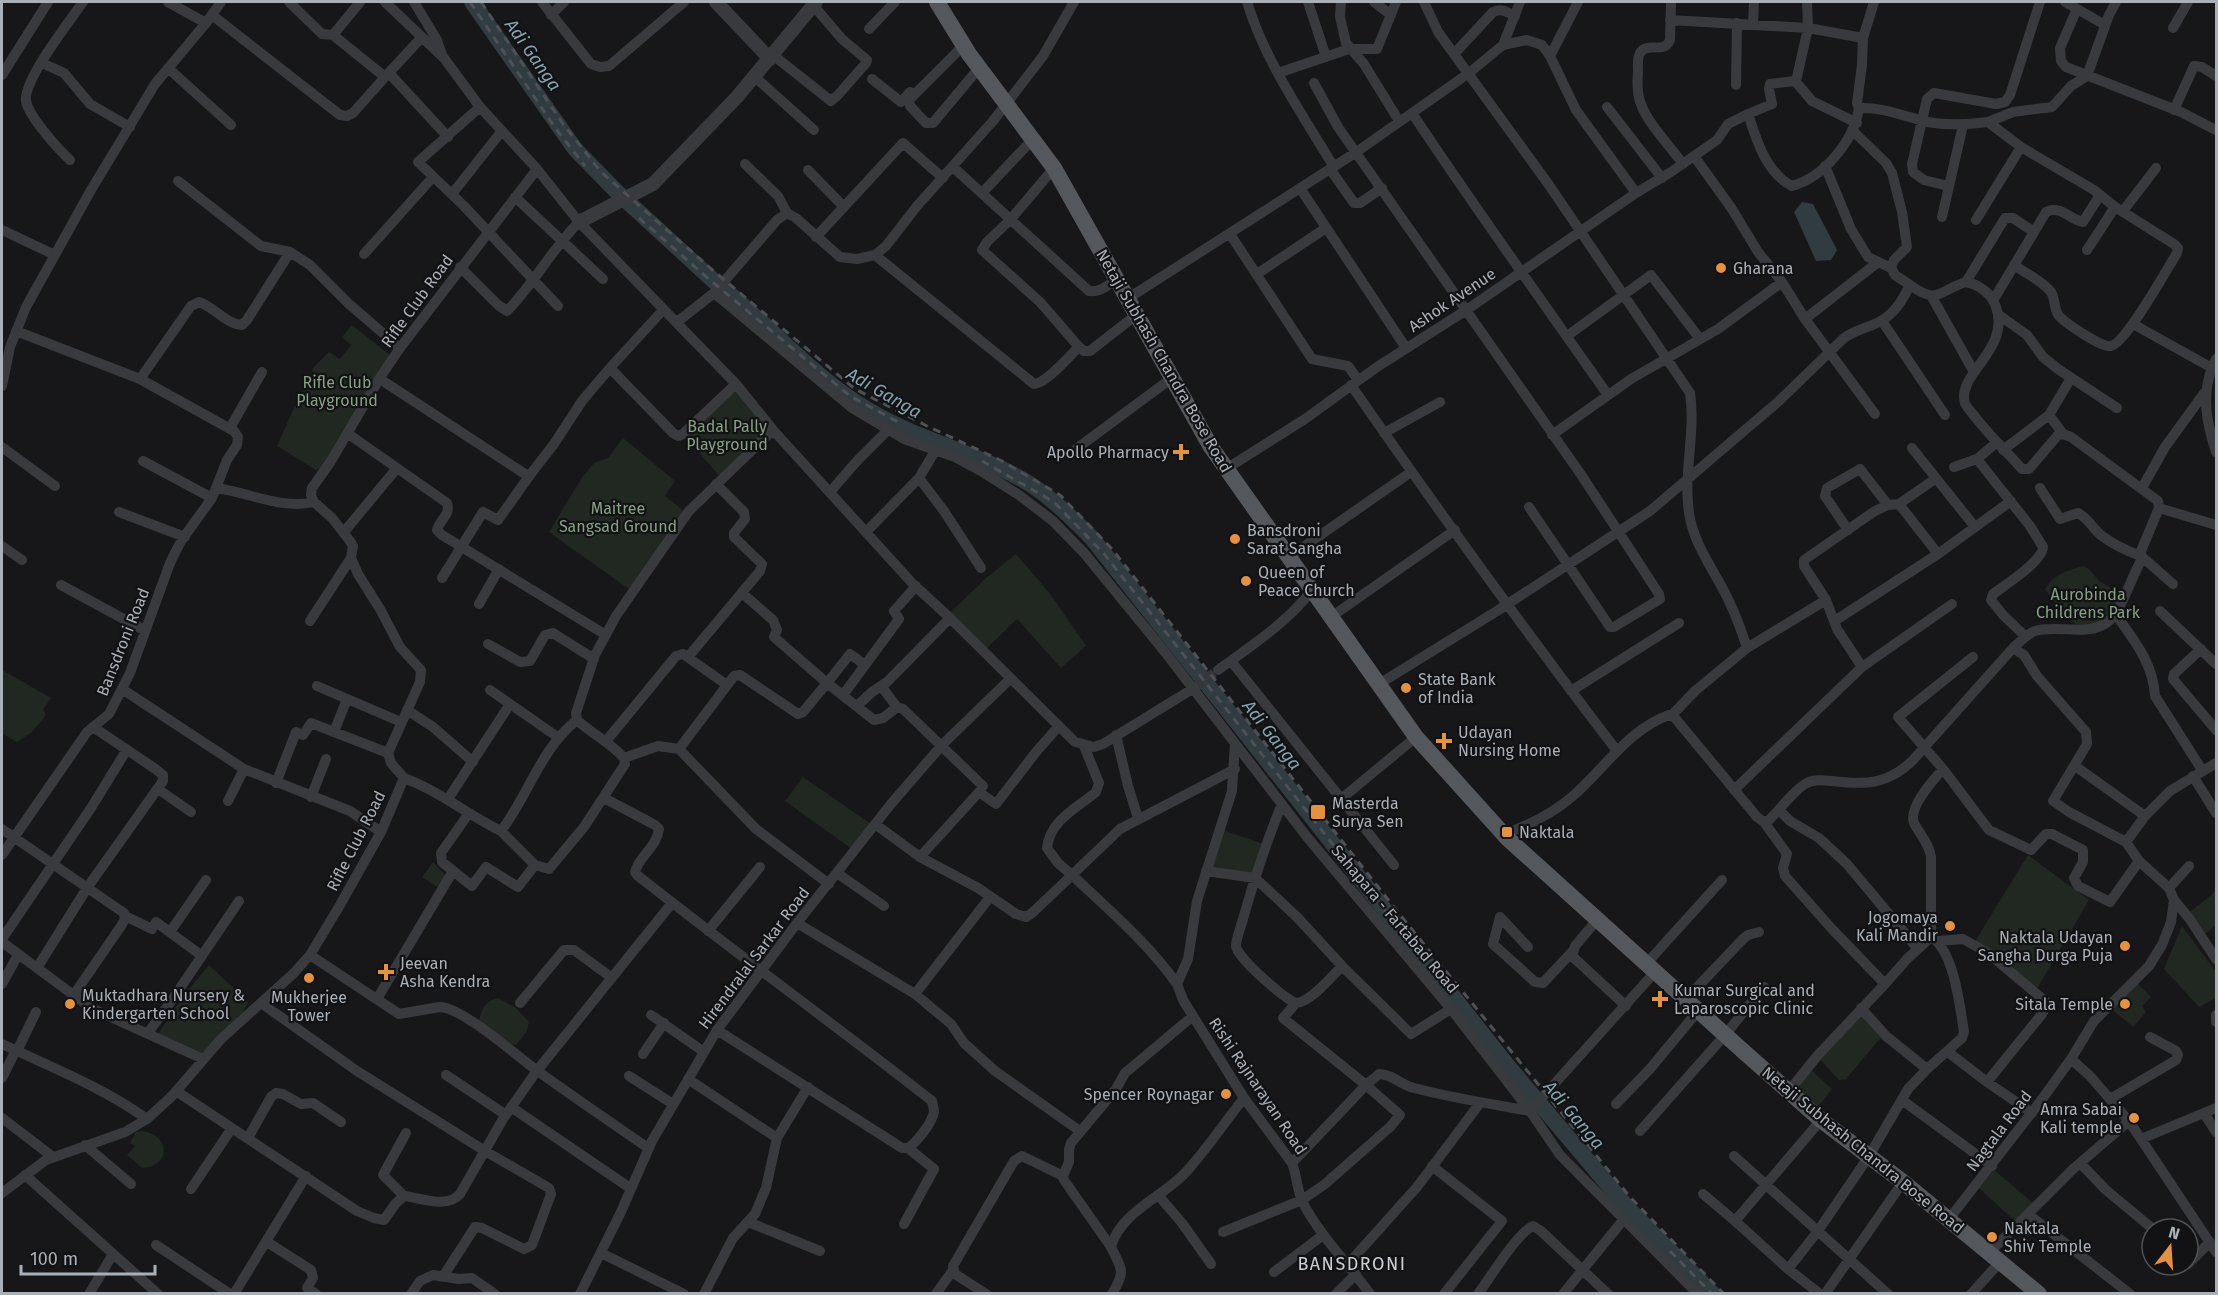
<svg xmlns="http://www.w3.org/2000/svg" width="2218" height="1295" font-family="'Fira Sans',sans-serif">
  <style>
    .green { fill: #212821 }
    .water { fill: #313c40 }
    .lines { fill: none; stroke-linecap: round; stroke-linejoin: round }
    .river { stroke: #313c40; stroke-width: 16 }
    .minor-tunnel { stroke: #343639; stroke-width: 10; stroke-dasharray: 10 5; stroke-linecap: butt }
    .minor { stroke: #383a3d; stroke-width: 10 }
    .tertiary { stroke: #383a3d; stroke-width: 14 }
    .primary { stroke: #54575c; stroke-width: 16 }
    .rail { stroke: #4d5054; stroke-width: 3; stroke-dasharray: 8 6; stroke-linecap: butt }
    .poi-dot { fill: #e39244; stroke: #121214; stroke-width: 2 }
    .labels { text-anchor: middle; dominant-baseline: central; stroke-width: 4.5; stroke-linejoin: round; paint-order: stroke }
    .poi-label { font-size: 16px; fill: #aab0b7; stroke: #121214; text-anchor: start }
    .street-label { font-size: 16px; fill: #aab0b7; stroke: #121214 }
    .park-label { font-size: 16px; fill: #86a183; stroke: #121214 }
    .water-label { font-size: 18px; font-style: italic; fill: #84a3af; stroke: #121214 }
    .neighbourhood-label { font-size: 18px; letter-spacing: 1.5px; fill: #cbcfd4; stroke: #121214 }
  </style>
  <rect width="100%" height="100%" fill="#171719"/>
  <path class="green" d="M352,325L392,357L322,467L316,470L277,446L292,412L314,373L312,369L329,352L340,359L351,345L342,337Z
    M738,391L770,430L720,477L686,437L727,398Z
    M623,438L675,481L665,496L685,512L630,590L549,532L583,476L594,463L608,458Z
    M1016,554L1051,595L1086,646L1061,668L1017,619L987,648L951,612L985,579Z
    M2083,566L2089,569L2099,581L2111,588L2118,604L2103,622L2080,627L2065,616L2045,589C2054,574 2067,571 2083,566Z
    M2,670L51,698L43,709L46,715L32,732L17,742L2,733Z
    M803,777L871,824L852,849L785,801Z
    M1222,830L1264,844L1251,883L1209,870Z
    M2028,855L2089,900L2035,992L1974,943Z
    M433,862L446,876L439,888L422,877Z
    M2216,891V925L2205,934L2189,913Z
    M2182,926L2216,972V998L2199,1007L2164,969Z
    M209,965L248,1002L243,1012L203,1055L158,1034L181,999Z
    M2135,981L2151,997L2142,1006L2146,1012L2133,1027L2109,1007Z
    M498,998L516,1008L529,1022L527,1031L516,1045L508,1044L479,1022C480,1011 486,999 498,998Z
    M1861,1013L1882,1036L1846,1079L1839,1080L1818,1057Z
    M1810,1069L1832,1089L1817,1108L1794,1088Z
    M143,1131C172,1136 170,1167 142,1168L127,1155L135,1146L130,1143L136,1132Z
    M1994,1170L2033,1203L2016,1222L1979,1188Z"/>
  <path class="water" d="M1802,202L1813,204L1837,250L1831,260L1816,261L1794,212Z"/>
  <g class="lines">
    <path class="river" d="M472,2L575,149L618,193L715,282
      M726,291C774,330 816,380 870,411C915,438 966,450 1012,474C1043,489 1067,513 1091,537L1507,1065L1627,1207L1713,1294"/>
    <path class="minor-tunnel" d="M1194,688L1218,670"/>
    <path class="minor" d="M168,2L206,23
      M289,2L322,34L333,35
      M360,2L333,35L385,77L422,37
      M385,2L444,58L480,107L537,169L579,222L736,384L773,430L913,584L950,618L1075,742L1094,747L1103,744L1194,688
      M414,2L437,40L442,55
      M542,2L591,64L600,67L609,66L684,2
      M1247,2C1265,61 1302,114 1334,167
      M1308,2L1326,57
      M1341,2L1340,17L1346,43L1364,64L1399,121
      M1374,2L1391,15
      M1424,2L1438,32L1549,185L1690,393C1696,433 1683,473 1689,513C1694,546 1715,571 1729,601C1736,616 1742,632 1747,648L1695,691L1672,715
      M1671,2L1670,40C1664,55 1647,41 1640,53C1637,58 1638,66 1638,71C1637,82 1637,94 1641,104C1648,124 1670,146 1683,164
      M2065,2L2105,25
      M2077,9L2060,48L2061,61L2066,67L2181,112L2216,130
      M212,15L340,115L347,116L353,113L385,77
      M551,15L564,2
      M1670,20L1808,28L1863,38
      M1753,24L1754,2
      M2173,28L2188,2
      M869,29L895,2
      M964,45L909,100L910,106L926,123H933L979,68
      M1503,45L1527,40L1542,45L1550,56L1576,110L1636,193
      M1454,54L1493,12C1502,8 1507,12 1515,16
      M773,55L831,101L838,95L866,63L867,60L842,39L813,5
      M1550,56L1578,2
      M42,63L64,73L90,104L130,127
      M168,68L231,125
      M389,73L448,137
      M1278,73L1349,49H1377L1396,2
      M2,75L48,2
      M755,77L814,130
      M872,79L901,102L910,92
      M1795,81L1812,101L1857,123
      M1314,83L1338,127L1582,476L1659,594L1660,599L1614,627H1610L1529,507
      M1736,85L1737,23
      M480,107L418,162L463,205L558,306
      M1607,107L1662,178
      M1859,108L1857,103L1862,65L1863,38L1874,2
      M2174,110L2194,66L2202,67L2216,76
      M1412,113C1475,208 1542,301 1608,395
      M1748,114L1772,104L1769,89L1770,84L1795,81L1797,77L1808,28L1807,2
      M1988,122L2013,112L2052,107L2071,86L2087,76L2109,15L2116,2
      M1694,156L1732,209L1758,252L1782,282L1805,319L1875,414
      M70,160C58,149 29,117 26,101C23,80 70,21 83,2
      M745,164L778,196L787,213
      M1825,166L1851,229L1868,257L1891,268
      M953,167L1089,291C1099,293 1108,285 1116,280
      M1054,168L1010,220L987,242L982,250L1040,302L1079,347L1084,351H1090L1136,315
      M1330,169L1354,203H1360L1382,188
      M808,170L844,207
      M178,181L261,246L290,252L310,265L349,304L400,348
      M1948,186L1924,180L1913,172L1912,164L1927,99L1934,93L1996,104L2005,102L2010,95L2040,2
      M1300,188L1406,348
      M982,193L1033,139
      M452,194L501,132
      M515,197L603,279
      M2123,211L2156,168
      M1942,217L1963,125
      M1976,220L2021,147
      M2,230L55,255
      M1230,234L1312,359L1348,366L1358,380
      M816,237L903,143L943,178
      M2087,250L2115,207
      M364,254L433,177
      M875,255L1034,384C1047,383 1069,356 1079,347
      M460,267L498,305L507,311C534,284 551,250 579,222
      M1257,274L1326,228
      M1966,282L2005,218H2013L2034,232
      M1910,285C1939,306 1939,290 1966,282C1980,285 1992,294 1996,307C2011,350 1956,374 1965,403C1967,408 1973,414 1976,418C1990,436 2007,452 2022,469H2029L2058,435L2063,434
      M714,293L852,408L904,439L955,457L981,471L1019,495L1053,521L1085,554L1165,652L1307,837L1451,1009L1530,1111L1560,1155L1698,1294
      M1932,297L1974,372
      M1127,299L1355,153L1469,73L1503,45L1520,2
      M1994,299L2046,212C2061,205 2069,219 2083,222L2100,195
      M663,310L610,368L673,433L678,436L683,434L736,384
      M1999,315L2027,335L2043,357L2058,369L2117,408
      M1805,319L1877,263
      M1882,321L1945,415
      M677,322L714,293L777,220L787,213L796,218L840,257L857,259L875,255L886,246L917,206L993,121L1043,56L1074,2
      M2133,324L2212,368L2216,359
      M1567,336L1651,275L1700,339
      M2212,368C2201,396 2207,424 2216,452
      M140,379L191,306L199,302C214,307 226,324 242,325L247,320L290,252
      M380,379L525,474L530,475L554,444L582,401L610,368
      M1351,385C1437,509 1525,631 1617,751
      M2,386L10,347L26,307L91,190L155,84L206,23L221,2
      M2049,415L2063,434L2071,437L2158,501L2159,508L2141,551V556L2173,584
      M230,428L262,372
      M347,433L447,503C451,515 440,519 437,530L442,535L606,635
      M1384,433L1440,402
      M1552,435L1631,379L1718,329L1782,282
      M1996,443L1977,459L2030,526L2043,547C2042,562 2005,585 1993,594L1991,600L2003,615L2025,636
      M2,447L55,486
      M1912,448L1975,527
      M1076,449L1172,378
      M2003,450L2049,415L2071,378
      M143,461L212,498
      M1954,467L1977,459
      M1226,469L1305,419L1377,367L1465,311L1636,193L1671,172L1717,140L1728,124L1748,114C1756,139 1766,173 1792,186C1824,177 1854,141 1859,108C1882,107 1901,115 1923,121C1945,126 1966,125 1988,122L2021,147L2094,190L2115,207L2174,244L2178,248L2177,253C2167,269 2126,343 2111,346C2102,348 2067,324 2060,317C2053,310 2056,300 2051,292C2043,281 2025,273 2014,265
      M919,478L944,511L981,568
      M216,488C248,492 282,510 314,502
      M2040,488L2060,519L2078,513C2088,518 2093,529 2102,536C2114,545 2127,551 2141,556
      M2142,488L2165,447L2205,392
      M830,492L857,461L888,430
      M1899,504L1935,479
      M2159,508L2216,525
      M119,512L185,537
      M1848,530L1825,496L1827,488L1860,469L1888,505
      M344,532L397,468
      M866,532L919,478L935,451
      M2,546L22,560
      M1289,557L1411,472
      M442,578L483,512L498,520L530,475
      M61,585L144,630
      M742,593L773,620L777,630L774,637L827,683L850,654L865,665
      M1826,600L1804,566V560L1875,511L1888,505L1899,504L1938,554L2011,501
      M479,604L499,569
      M2160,611L2216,664
      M2114,612C2133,639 2153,662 2155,696L2202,770
      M1331,617L1455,530
      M1836,620L1938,554
      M310,621L351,558
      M488,644L520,662L530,661L545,635L553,633L594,659
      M2013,648C2020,642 2027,634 2035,631C2058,624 2088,638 2109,621C2123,608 2132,575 2142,559
      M2201,649L2174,674L2173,679L2216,730
      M688,657L760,571L762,564L734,537V533L745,519L744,512L716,484
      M1973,657L1898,717L1943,769L1989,830L2031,850L2046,834H2052L2083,850V862L2074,878L2078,886L2110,902L2139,861
      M1231,661L1394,865
      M1862,667L1952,604
      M1218,670C1251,646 1287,623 1312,590
      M1379,684L1497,611L1650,511L1779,401L1844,338C1855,330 1867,328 1879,322C1895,314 1903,299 1910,285L1895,275L1891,268L1894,260L1907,247L1902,212L1892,173L1886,163L1852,130
      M317,686L401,722
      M881,686L897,707
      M122,689L244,769
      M490,690L559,738
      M1571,691L1679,623
      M843,695L899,619L894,611L916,586
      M857,706L872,692L887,682L950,618
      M407,710L433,727L473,762
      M334,732L347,699
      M1116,735L1128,786L1138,818
      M607,740L676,656L683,654L727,685
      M1235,743L1232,791L1197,901L1188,959L1177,984L1183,1000L1244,1098L1292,1163C1297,1176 1297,1191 1303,1203C1321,1237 1348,1263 1370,1294
      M679,749L756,829L829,884
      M624,758L658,746L679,749L734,676L740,675L798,714L803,712L827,683L874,720L883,718L897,707L903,709L983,786
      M2075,766L2145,816
      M2193,776L2216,813
      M404,778C439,791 468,815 501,831C528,796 541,748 577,720
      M276,783L296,732L303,735L311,723L388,753
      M158,789L191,812
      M1734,790L1862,667L1837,629L1826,600L1747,648
      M311,797L326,759
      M604,798L655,825L659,829C657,847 639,856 635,872L637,875C734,952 834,1024 932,1101C932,1102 934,1109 934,1111C933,1122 917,1142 908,1148H902L717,1030
      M448,799L510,704
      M1341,799L1416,737
      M228,801L244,769L350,811L381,832
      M1282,804C1266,842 1254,880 1243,919C1241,927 1236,938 1236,946C1237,958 1285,999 1296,1003C1310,1003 1332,976 1342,966
      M1779,810L1790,821L1819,838L1847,864L1918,949
      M469,813L441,853L442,862L472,886L486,867L518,887L535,865
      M1764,822L1787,854L1783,868L1785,876L1832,929L1885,984L1818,1055L1789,1091
      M875,824L920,857L978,888L1016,914L1026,917L1032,913L1072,875L1058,863L1047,848C1050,820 1076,809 1096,792L1099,783L1084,746
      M2,829L124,913L125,919L121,926L73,996
      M501,831L535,865L549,869L584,827L625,764L624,758C609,741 593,735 577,720L576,713L595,655L616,616L689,511L773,430
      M1504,834C1530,825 1552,814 1573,796C1604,769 1629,729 1669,715L1675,718L1757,817L1764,822L1769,820C1780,810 1793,791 1805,784C1813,779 1823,780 1832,781C1865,785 1888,785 1913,760L2013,648L2024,655L2037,676L2086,732L2087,744L2053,801L2069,812L2126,842L2145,816L2170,791L2216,763
      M2,855L87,732L109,714L130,673L170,563L181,541L212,498L227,460L237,445L238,437L234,431L140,379L16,331
      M920,857L979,792L996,804L1036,752L1059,726
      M1206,871L1255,878L1297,917L1342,966L1411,1034L1451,1009
      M837,873L884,906
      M2169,888L2189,866
      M2174,900L2189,918L2216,959
      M125,916L152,929L156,922L202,956
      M1597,920L1575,946L1572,956L1626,1006
      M797,923L915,994L951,1024L964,1043L995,1071L1080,1131
      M708,931L760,867
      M170,932L206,880
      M2,939L91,808L126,751
      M1939,941L1963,939L1988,953L2045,1001L2046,1006L2042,1014L1987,1082
      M2,942L91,1008L203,1059
      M1528,947L1500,917L1493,944L1535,982L1543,983L1572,952
      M310,955L399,1014L440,1007C462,1007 519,1058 539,1072C575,1098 612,1123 648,1148
      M1646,964L1722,880
      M37,968L87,888L163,781V775L154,768L93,727
      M2,984L18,955
      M1177,984C1148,943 1108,909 1072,875L1120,829L1235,769
      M1885,984L1907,959L1931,937V857C1929,843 1920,835 1914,823C1908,808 1933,780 1943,769
      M915,994L990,897
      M377,999L453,871
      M1686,999L1743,939L1748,935L1759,932
      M261,1003L357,1071L485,1151L549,1188L551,1194L532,1245L524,1249L482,1228L475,1227L444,1275
      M520,1003L564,950H574L612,978
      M1861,1008L1886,1036L1927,1069
      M651,1015L704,1052
      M2216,1015V1022
      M148,1033L172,1000L239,901
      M2,1044C51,1067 102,1087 147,1119
      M17,1051L36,1012
      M1948,1052L1987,1082L2032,1113
      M643,1054L664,1023
      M2071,1059L2090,1076L2129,1121
      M446,1075L506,1115
      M629,1076L673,1104
      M2,1078L16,1050
      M688,1079L777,1138
      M176,1091L357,1211L374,1218L384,1220L396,1203L404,1196C422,1198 447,1209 460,1194L503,1119L536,1072L672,903
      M2110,1099L2176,1060L2178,1055L2176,1051L2150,1037
      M1902,1100L1992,1166
      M1616,1104L1649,1070L1698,1011
      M511,1107L630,1188
      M1530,1111L1655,972
      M2204,1113L2216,1132
      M2,1118L53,1157
      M1640,1131L1725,1035L1764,987
      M248,1138L271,1097L276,1093L283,1094L301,1104L313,1103L341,1122
      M2141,1139L2216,1108
      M85,1145L131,1184
      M1734,1156L1888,1294
      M1292,1163L1366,1085L1379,1074C1392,1074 1401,1085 1414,1088C1452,1098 1491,1104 1530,1111
      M2080,1163L2106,1190L2153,1229
      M1432,1166L1502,1221L1444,1294
      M25,1175L158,1294
      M191,1189L232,1128
      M2,1193L46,1160L125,1132L147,1119L172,1096L221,1039L294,973L310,955L340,905L381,832L404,778L391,763L388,753L420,682L421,670L400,647L380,609L358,574L351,558L353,546L350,541L332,518L314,502L311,495L312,488L331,461L381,376L400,348L537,169
      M1703,1194L1735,1221
      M1158,1195L1182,1223L1211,1264
      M404,1196L383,1175L406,1133
      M2028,1214L2130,1294
      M1949,1219L2040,1102L2071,1059L2094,1021L2149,966L2162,945L2171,922L2174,900L2169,888L2139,861L2126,842
      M748,1222L820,1251
      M904,1224L934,1169L908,1148
      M1223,1232L1302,1200L1325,1184L1390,1127L1400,1115L1366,1085L1283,1018L1296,1003
      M267,1242L311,1270L313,1278L307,1288L316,1294
      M156,1245L230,1294
      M1111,1247L1064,1180L1063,1176L1069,1162V1149L1071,1143L1116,1089L1125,1073L1193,1016
      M601,1253L684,1294
      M1989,1253L2073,1169L2129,1121L2216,1252
      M1348,1264L1417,1187L1480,1103
      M2188,1264L2210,1242
      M1788,1269L1818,1231L1869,1156L1908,1089L1927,1069L1962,1038L1964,1032C1960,1007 1954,950 1931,937
      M1274,1272L1323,1235
      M89,1294L113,1254
      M234,1294L306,1176
      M411,1294L420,1281L433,1275L459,1279L472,1278L495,1294
      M580,1294L620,1214L652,1141L717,1030L797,923L891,804L942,745L1010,679
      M704,1294L733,1238L755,1214L766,1188L777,1138L808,1087
      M936,1294L953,1270
      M986,1294L955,1274L953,1266L1014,1161L1022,1156L1063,1176
      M1112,1294C1126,1271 1122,1270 1111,1247C1120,1212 1163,1197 1186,1172C1207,1149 1224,1123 1244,1098
      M1336,1294L1356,1274
      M1478,1294C1490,1278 1517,1233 1533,1226L1541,1231L1608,1294
      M1563,1294L1624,1219
      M1820,1294L1788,1269L1735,1221L1821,1120
      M1825,1294L1903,1182
      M1971,1294L2000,1262"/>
    <path class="tertiary" d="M716,2L770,59
      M579,222L653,184L737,97L816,2"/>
    <path class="primary" d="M937,2L969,54L1054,168L1211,447L1416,737L1507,838L1743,1051L1821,1120L1903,1182L2039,1294"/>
    <path class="rail" d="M470,2L556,129L585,166
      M481,2L563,124L601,172L716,273L855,389L927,426L1000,460L1060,495L1112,549L1401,916L1630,1197L1724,1294
      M639,218L710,280L850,396L900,423
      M982,461L1054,502L1105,555L1394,922
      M1670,1251L1712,1294"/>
  </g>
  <g class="poi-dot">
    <circle cx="1721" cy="268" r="6"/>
    <path d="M1178 443h6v6h6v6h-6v6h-6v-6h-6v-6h6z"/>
    <circle cx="1235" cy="539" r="6"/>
    <circle cx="1246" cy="581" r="6"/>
    <circle cx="1406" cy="688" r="6"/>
    <path d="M1441 732h6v6h6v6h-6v6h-6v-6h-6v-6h6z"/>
    <rect x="1310" y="804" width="16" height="16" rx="3"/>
    <rect x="1501" y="826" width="12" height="12" rx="3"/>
    <circle cx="1950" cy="926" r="6"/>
    <circle cx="2125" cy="946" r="6"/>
    <path d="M383 963h6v6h6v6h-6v6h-6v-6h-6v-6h6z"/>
    <circle cx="309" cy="978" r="6"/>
    <path d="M1657 990h6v6h6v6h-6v6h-6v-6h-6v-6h6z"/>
    <circle cx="70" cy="1004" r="6"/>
    <circle cx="2125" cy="1004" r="6"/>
    <circle cx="1226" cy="1094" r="6"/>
    <circle cx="2134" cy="1118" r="6"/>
    <circle cx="1992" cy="1237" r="6"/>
  </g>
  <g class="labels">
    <g class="poi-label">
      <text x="1733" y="268">Gharana</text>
      <text x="1169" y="452" text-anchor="end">Apollo Pharmacy</text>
      <text x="1247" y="530">Bansdroni<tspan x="1247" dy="18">Sarat Sangha</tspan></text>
      <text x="1258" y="572">Queen of<tspan x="1258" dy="18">Peace Church</tspan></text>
      <text x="1418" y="679">State Bank<tspan x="1418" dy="18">of India</tspan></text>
      <text x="1458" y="732">Udayan<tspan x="1458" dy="18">Nursing Home</tspan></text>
      <text x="1332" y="803">Masterda<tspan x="1332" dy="18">Surya Sen</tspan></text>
      <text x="1519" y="832">Naktala</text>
      <text x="1938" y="917" text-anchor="end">Jogomaya<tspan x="1938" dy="18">Kali Mandir</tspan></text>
      <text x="2113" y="937" text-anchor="end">Naktala Udayan<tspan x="2113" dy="18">Sangha Durga Puja</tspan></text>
      <text x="400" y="963">Jeevan<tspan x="400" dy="18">Asha Kendra</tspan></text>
      <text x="1674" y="990">Kumar Surgical and<tspan x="1674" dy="18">Laparoscopic Clinic</tspan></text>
      <text x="82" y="995">Muktadhara Nursery &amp;<tspan x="82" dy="18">Kindergarten School</tspan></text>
      <text x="309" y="997" text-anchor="middle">Mukherjee<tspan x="309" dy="18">Tower</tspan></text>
      <text x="2113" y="1004" text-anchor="end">Sitala Temple</text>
      <text x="1214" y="1094" text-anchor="end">Spencer Roynagar</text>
      <text x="2122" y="1109" text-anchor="end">Amra Sabai<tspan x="2122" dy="18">Kali temple</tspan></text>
      <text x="2004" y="1228">Naktala<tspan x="2004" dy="18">Shiv Temple</tspan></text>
    </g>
    <g class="street-label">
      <text transform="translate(1452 300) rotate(-34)">Ashok Avenue</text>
      <text transform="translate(417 301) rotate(-54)">Rifle Club Road</text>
      <text transform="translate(1164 361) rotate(60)">Netaji Subhash Chandra Bose Road</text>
      <text transform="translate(123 642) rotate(-68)">Bansdroni Road</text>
      <text transform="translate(356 841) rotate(-63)">Rifle Club Road</text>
      <text transform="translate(1395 919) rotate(50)">Sahapara - Fartabad Road</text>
      <text transform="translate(754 958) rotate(-53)">Hirendralal Sarkar Road</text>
      <text transform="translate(1258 1086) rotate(56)">Rishi Rajnarayan Road</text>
      <text transform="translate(1999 1131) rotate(-53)">Nagtala Road</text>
      <text transform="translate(1863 1150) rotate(39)">Netaji Subhash Chandra Bose Road</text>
    </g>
    <g class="park-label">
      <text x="337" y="382">Rifle Club<tspan x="337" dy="18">Playground</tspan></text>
      <text x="727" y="426">Badal Pally<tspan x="727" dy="18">Playground</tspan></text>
      <text x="618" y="508">Maitree<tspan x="618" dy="18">Sangsad Ground</tspan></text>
      <text x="2088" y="594">Aurobinda<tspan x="2088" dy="18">Childrens Park</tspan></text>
    </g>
    <g class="water-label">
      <text transform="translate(533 55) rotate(55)">Adi Ganga</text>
      <text transform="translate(884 393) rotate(30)">Adi Ganga</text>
      <text transform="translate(1272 735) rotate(52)">Adi Ganga</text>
      <text transform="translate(1574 1115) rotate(50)">Adi Ganga</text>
    </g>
    <g class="neighbourhood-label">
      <text x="1352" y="1264">BANSDRONI</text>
    </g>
  </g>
  <rect width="2218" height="1295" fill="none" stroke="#aab0b7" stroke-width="6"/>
  <g transform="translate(2170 1247) rotate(17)"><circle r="28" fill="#121214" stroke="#4f5155" stroke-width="1.5"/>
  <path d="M0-4.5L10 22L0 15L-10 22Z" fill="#e39244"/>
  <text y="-9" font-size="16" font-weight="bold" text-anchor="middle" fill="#aab0b7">N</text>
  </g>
  <path d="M21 1265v9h134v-9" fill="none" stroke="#aab0b7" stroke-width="3"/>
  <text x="30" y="1265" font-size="18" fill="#aab0b7" stroke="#121214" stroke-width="4.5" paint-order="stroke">100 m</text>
</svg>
